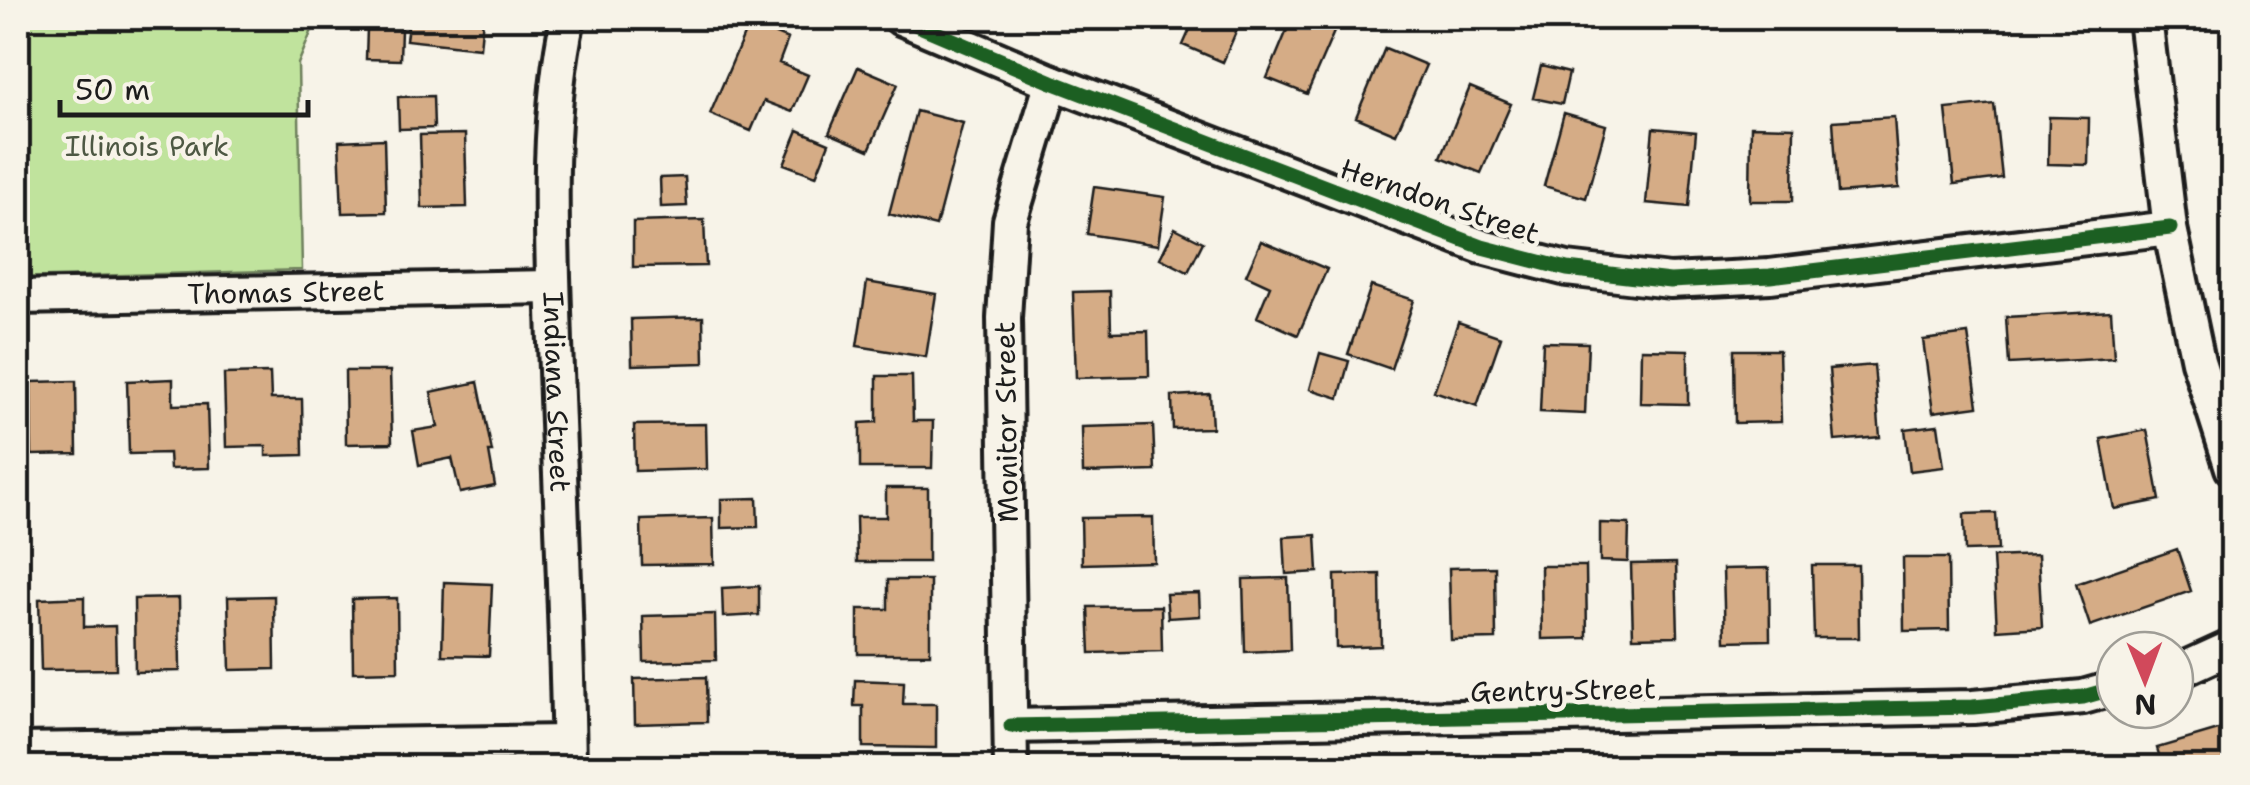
<svg xmlns="http://www.w3.org/2000/svg" width="2250" height="785" font-family="'Shantell Sans',sans-serif">
  <style>
    .green { fill: #c0e39d; stroke: #6e805c; stroke-width: 2.5 }
    .building { fill: #d5ac86; stroke: #1c1c1c; stroke-width: 2.5 }
    .lines { fill: none; stroke-linecap: round; stroke-linejoin: round }
    .minor-casing { stroke: #1c1c1c; stroke-width: 40 }
    .minor { stroke: #f7f3e8; stroke-width: 32 }
    .cycleway-casing { stroke: #f7f3e8; stroke-width: 21 }
    .cycleway { stroke: #1b5e20; stroke-width: 15 }
    .labels { text-anchor: middle; dominant-baseline: central; stroke-width: 9; stroke-linejoin: round; paint-order: stroke }
    .park-label { font-size: 28px; fill: #4d5843; stroke: #f7f3e8 }
    .street-label { font-size: 28px; fill: #1c1c1c; stroke: #f7f3e8 }
  </style>
  <rect width="100%" height="100%" fill="#f7f3e8"/>
  <filter id="ink" filterUnits="userSpaceOnUse"><feTurbulence type="fractalNoise" baseFrequency=".01" numOctaves="2"/><feDisplacementMap in="SourceGraphic" scale="20" xChannelSelector="R" yChannelSelector="G"/><feConvolveMatrix kernelMatrix="1 2 1 2 8 2 1 2 1" color-interpolation-filters="sRGB"/></filter>
  <g filter="url(#ink)">
    <path class="green" d="M18,18H317L298,64L302,270L18,278Z"/>
    <path class="building" d="M409,18H483L480,48L406,40Z
      M1195,18H1242L1223,62L1183,45Z
      M1292,18H1340L1307,94L1267,78Z
      M2222,18H2232V33H2223Z
      M749,23L788,39L779,63L808,75L792,112L764,101L751,131L710,114Z
      M367,28L401,29L400,60L366,59Z
      M1385,48L1426,65L1396,134L1356,117Z
      M1541,66L1569,73L1562,104L1533,98Z
      M858,67L898,84L869,150L829,133Z
      M2225,80H2232V124L2229,125Z
      M1470,87L1511,104L1481,173L1441,157Z
      M433,96L434,128L399,129L398,97Z
      M1994,104L2002,178L1954,184L1946,109Z
      M916,111L963,123L936,226L889,214Z
      M1564,113L1606,125L1586,198L1544,186Z
      M1894,117L1899,188L1838,193L1833,121Z
      M2049,117L2089,118L2088,165L2048,164Z
      M1751,126L1794,127L1793,201H1750Z
      M1653,128L1696,132L1689,207L1646,203Z
      M798,130L829,143L816,176L784,164Z
      M465,134L467,207L422,208L420,135Z
      M384,139L386,212L342,213L339,141Z
      M685,177L687,206L661,207L660,178Z
      M1094,187L1165,197L1158,245L1087,234Z
      M704,220L706,266L633,267V222Z
      M1175,228L1203,242L1188,272L1160,258Z
      M1261,241L1327,269L1298,335L1257,317L1270,286L1246,275Z
      M867,282L936,294L926,357L857,346Z
      M1371,286L1414,300L1391,369L1348,354Z
      M1110,291L1111,332L1148,331L1149,376L1076,378L1073,292Z
      M2111,311L2114,358L2009,364L2006,317Z
      M703,317L704,363L632,365L631,319Z
      M1458,322L1501,337L1477,406L1434,391Z
      M1968,334L1978,406L1933,412L1923,340Z
      M1543,342L1588,343L1585,414L1540,412Z
      M1641,349L1688,350V404L1640,403Z
      M1734,350H1779L1781,422L1735,423Z
      M1320,353L1349,361L1339,398L1310,389Z
      M1874,365L1880,437L1835,441L1829,369Z
      M345,371H390L392,443L346,444Z
      M270,373L271,399H302L303,455L266,456V446L226,447L224,374Z
      M877,376H912L913,421H933L932,468H860V423L877,422Z
      M173,379V405L207,404L209,468L170,469L169,453L129,454L127,381Z
      M76,381L77,454L32,455L31,382Z
      M478,382L492,452H489L495,486L460,493L452,458L419,465L413,431L438,427L431,392Z
      M1210,394L1212,428L1173,429L1172,396Z
      M706,424L707,469L635,471L634,425Z
      M1153,425L1155,471L1083,473L1082,427Z
      M1938,425L1944,467L1910,471L1905,429Z
      M2147,430L2160,500L2114,509L2101,439Z
      M886,488H928V562H857L856,517H886Z
      M757,498L758,527L721,528V499Z
      M1996,513L1998,550L1965,551L1964,514Z
      M1153,517L1154,562L1082,564L1081,518Z
      M713,518L714,564L642,565L641,520Z
      M1600,523L1629,524L1628,562L1600,561Z
      M1316,535L1318,572L1286,574L1284,537Z
      M2177,549L2191,591L2090,626L2076,584Z
      M2038,555L2042,627L1997,630L1993,557Z
      M1903,558H1948L1949,630L1904,631Z
      M1676,563L1678,636L1633,637L1631,564Z
      M1812,565H1858L1859,638H1814Z
      M1541,566H1586L1587,638L1542,639Z
      M1495,567L1496,639L1451,640L1449,568Z
      M1769,568L1770,640L1725,641L1723,569Z
      M1380,574L1381,646L1336,648L1335,575Z
      M1288,578L1290,650L1245,652L1243,579Z
      M888,580H930V654H858V609H888Z
      M444,582L492,584L489,656L442,655Z
      M759,586V615L723,617L722,588Z
      M1199,593L1200,616L1168,618L1166,594Z
      M274,596L275,669L230,670L228,597Z
      M84,597V627L115,626L116,669L41,670L39,599Z
      M179,598L180,671L135,672L134,599Z
      M397,598L398,671L353,672L352,599Z
      M1161,606L1162,651L1090,653L1088,607Z
      M715,614L716,660L644,662L643,616Z
      M18,632H21L22,671H18Z
      M706,677L707,722L635,724L634,679Z
      M855,680L904,682L903,704H936V748L863,747V706H854Z
      M2232,726V768H2163L2157,748Z"/>
    <g class="lines">
      <g class="minor-casing">
        <g id="minor">
          <path id="s1" d="M568,18C545,124 552,234 555,343C560,484 567,626 569,768"/>
          <path d="M901,18L1052,82L1482,247L1567,269L1670,281L1770,276L2170,228"/>
          <path d="M2145,18L2170,228L2198,361L2232,468"/>
          <path id="s2" d="M18,297L553,287"/>
          <path d="M2175,673L2232,647"/>
          <path d="M1011,726L1973,707L2083,697L2115,688"/>
          <path d="M18,750L568,742"/>
          <path d="M1011,768L1004,318L1010,221L1052,82"/>
        </g>
      </g>
      <use href="#minor" class="minor"/>
      <g class="cycleway-casing">
        <path id="cycleway" d="M901,18L1052,82L1482,247L1567,269L1670,281L1770,276L2170,228
          M1011,726L1973,707L2083,697L2115,688"/>
      </g>
      <use href="#cycleway" class="cycleway"/>
    </g>
  </g>
  <g class="labels">
    <g class="park-label">
      <text x="147" y="146">Illinois Park</text>
    </g>
    <g class="street-label">
      <text transform="translate(1440 201) rotate(19)">Herndon Street</text>
      <text stroke="none"><textPath href="#s2" startOffset="268">Thomas Street</textPath></text>
      <text stroke="none"><textPath href="#s1" startOffset="375">Indiana Street</textPath></text>
      <text transform="translate(1006 422) rotate(-91)">Monitor Street</text>
      <text transform="translate(1563 690) rotate(-1)">Gentry Street</text>
    </g>
  </g>
  <rect width="2250" height="785" fill="none" stroke="#f7f3e8" stroke-width="60"/>
  <rect x="30" y="30" width="2190" height="725" fill="none" stroke="#1c1c1c" stroke-width="4" filter="url(#ink)"/>
  <g transform="translate(2145 680) rotate(179)"><circle r="48" fill="#f7f3e8" stroke="#9f9d96" stroke-width="2.5"/>
  <path d="M0-8L18 38L0 25L-18 38Z" fill="#d1495b"/>
  <text y="-15" font-size="28" font-weight="bold" text-anchor="middle" fill="#1c1c1c">N</text>
  </g>
  <path d="M60 100v15h248v-15" fill="none" stroke="#1c1c1c" stroke-width="5"/>
  <text x="75" y="100" font-size="30" fill="#1c1c1c" stroke="#f7f3e8" stroke-width="8" paint-order="stroke">50 m</text>
</svg>
